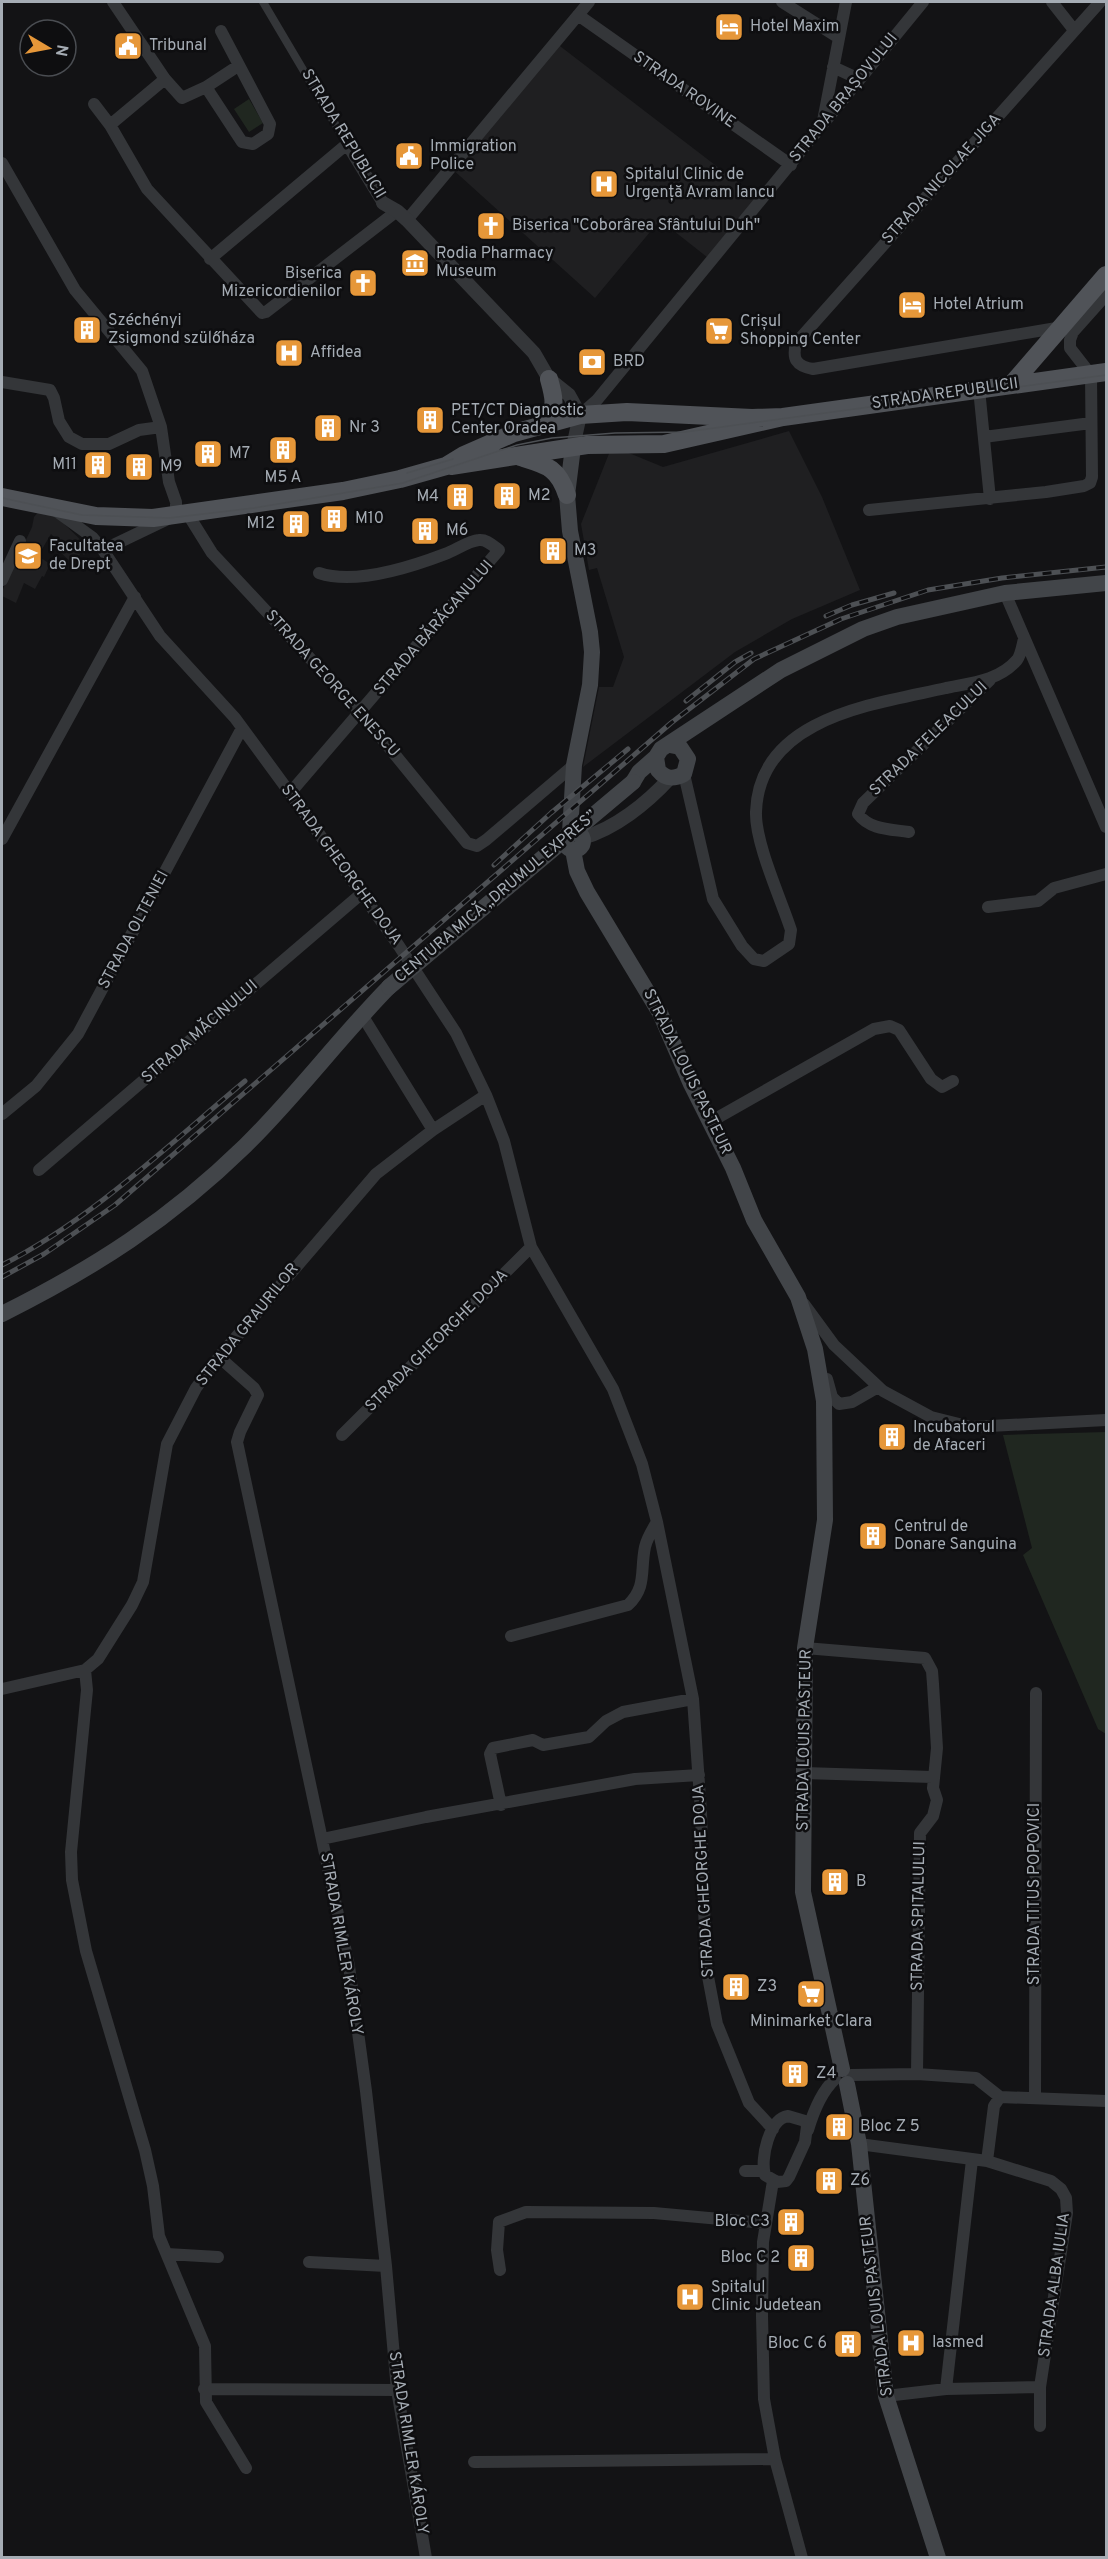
<svg xmlns="http://www.w3.org/2000/svg" width="1108" height="2559" font-family="Overpass,sans-serif">
  <style>
    .built { fill: #1f1f21 }
    .green { fill: #202720 }
    .lines { fill: none; stroke-linecap: round; stroke-linejoin: round }
    .pedestrian { stroke: #343639; stroke-width: 8 }
    .minor { stroke: #343639; stroke-width: 12 }
    .tertiary { stroke: #343639; stroke-width: 14 }
    .secondary { stroke: #424549; stroke-width: 16 }
    .primary { stroke: #505358; stroke-width: 18 }
    .tram { stroke: #4d5054; stroke-width: 1.5 }
    .rail-casing { stroke: #4d5054; stroke-width: 5 }
    .rail { stroke: #0e0e10; stroke-width: 3; stroke-dasharray: 9; stroke-linecap: butt }
    .secondary-bridge { stroke: #424549; stroke-width: 16 }
    .labels { text-anchor: middle; dominant-baseline: central; stroke-width: 5; stroke-linejoin: round; paint-order: stroke }
    .poi-label { font-size: 16px; fill: #a5acb4; stroke: #0e0e10; text-anchor: start }
    .street-label { font-size: 16px; fill: #a5acb4; stroke: #0e0e10 }
  </style>
  <rect width="100%" height="100%" fill="#131315"/>
  <path class="built" d="M556,43L762,201L712,261L660,220L595,298L450,167Z
    M789,431L822,497L860,590L792,619L735,652L583,767L599,687H613L624,657L597,568L589,570L581,524L612,446L663,467Z
    M40,510L55,515L89,548L84,555L82,553L79,555L83,560L76,567L57,549L61,544L51,534L38,556L50,564L44,577L42,576L35,589L24,583L16,603L2,596V591L32,527L34,517Z"/>
  <path class="green" d="M249,99L263,123L249,132L234,109Z
    M1106,1432V1734L1098,1729L1023,1555L1032,1548L1003,1435Z"/>
  <g class="lines">
    <path class="pedestrian" d="M263,2L347,144"/>
    <path class="minor" d="M113,2L165,79L182,98L206,87L238,66
      M782,2L839,38
      M1052,2L1074,30
      M578,15L791,165
      M833,67L859,79
      M206,87L242,142L253,144L268,134L270,124L221,31
      M94,104L110,125L147,189L262,313L266,312L397,211
      M823,121L846,2
      M110,125L165,79
      M2,163L75,290L142,371L161,427L169,482L176,502V515L103,550L92,537L56,511
      M407,220L589,2
      M210,259L347,144L383,203
      M1080,324L813,369C796,366 792,359 796,343L1100,2
      M2,382L50,390L54,398L59,421L69,437L82,444H109L139,430L161,427
      M979,389L990,499
      M580,415L597,400L923,2
      M984,437L1091,423
      M869,510L1046,492L1084,486L1090,483L1092,477L1091,375L1070,348V340L1073,332L1106,295
      M181,515L189,516L212,553L361,713L467,843L477,846L486,840L574,765
      M103,550L160,636L235,718L290,793L399,946L456,1033L486,1095L504,1141L531,1247L613,1389L642,1464L657,1522L693,1699L701,1812L706,1966L717,2024L749,2103L773,2129
      M2,580L20,541
      M1005,593L1106,827
      M684,774L713,899L742,946L754,959L764,961L789,944L791,930C781,899 755,843 756,812C759,717 875,704 946,688C971,683 999,681 1017,660C1021,655 1022,646 1024,639
      M290,793L499,550C493,546 487,539 479,540C468,541 456,550 445,554C411,567 354,585 319,573
      M909,832C890,829 870,830 858,814L863,803L990,680
      M2,839L135,597
      M988,907L1038,901L1054,888L1106,874
      M362,1015L433,1130
      M2,1114L36,1086L78,1034L242,728
      M710,1122L874,1029L890,1026L899,1030L931,1079L942,1087L953,1081
      M39,1170L361,894
      M804,1304L834,1345L883,1391L931,1417L971,1427L1106,1420
      M219,1357L254,1388L258,1395L240,1432L237,1442L349,1966L366,2091L386,2266L397,2390L426,2558
      M827,1379L832,1397L839,1404L852,1402L878,1387
      M342,1435L531,1247
      M511,1636L628,1605C647,1587 640,1571 645,1547C647,1538 652,1530 657,1522
      M805,1648L925,1658L932,1671L933,1684L937,1748L933,1788L937,1800L933,1816L920,1833L917,2074
      M85,1670L87,1690L71,1852L72,1880L86,1951L145,2150L153,2186L159,2236L205,2346L206,2402L246,2468
      M2,1689L85,1670L98,1659L132,1605L143,1582L167,1444L196,1388L219,1357L376,1174L433,1130L486,1095
      M804,1773L932,1777
      M501,1805L490,1754L493,1748L533,1740L543,1745L589,1737L606,1721L623,1712L693,1699
      M322,1839L426,1817L635,1779L699,1775
      M851,2075L917,2074L976,2078L1000,2097
      M1035,2096L1036,1693
      M788,2116L805,2121L807,2126L805,2142L789,2177L786,2181L777,2182L765,2175C760,2159 769,2119 788,2116Z
      M808,2130C813,2113 821,2092 835,2079
      M859,2144L987,2161L1051,2181L1061,2189L1066,2198L1067,2213L1040,2387V2426
      M987,2161L994,2106L1000,2097L1106,2101
      M745,2171H764
      M773,2181L763,2242L762,2316L764,2399L775,2459L802,2558
      M167,2254L218,2257
      M309,2262L386,2266
      M500,2270L497,2250L499,2222L526,2212L654,2213L765,2223
      M204,2389L397,2390
      M946,2389L972,2160
      M886,2396L946,2389L1040,2387
      M474,2462L775,2459"/>
    <path class="tertiary" d="M383,203L397,211L407,220L534,353L549,379L569,395L580,415L573,447
      M582,838C615,829 647,803 670,778"/>
    <path class="secondary" d="M670,745L680,747L688,759L684,774C674,779 666,780 658,770L656,757L661,749L781,670L863,629L897,617L1005,593L1106,583
      M633,782L639,772L656,757
      M565 841a9 9 0 1 1 18 0a9 9 0 1 1-18 0Z
      M570,832L574,765L590,685L592,652L590,632L570,531L567,495L573,447
      M573,850L577,871L587,892L660,1013L691,1084L733,1168L754,1220L798,1297L815,1349L824,1401L825,1520L805,1648L803,1892L842,2069
      M2,1314C96,1267 169,1220 245,1146C296,1096 339,1038 389,987
      M847,2084L859,2144L886,2396L938,2558"/>
    <path class="primary" d="M1011,385L1106,275
      M546,423C557,407 554,397 549,379
      M520,457C546,465 558,467 567,495
      M451,466L587,445L664,444L783,417L1106,372
      M2,497L96,516L153,518L343,491L400,479L446,466L464,455L514,433L580,415L627,412L752,418L783,417"/>
    <path class="tram" d="M407,473L453,459
      M2,498L82,515L169,518L254,508L403,483L517,445L552,438L615,433L685,432L1106,375"/>
    <g class="rail-casing">
      <path id="rail" d="M826,616L852,605L894,593
        M686,701L735,662L751,653
        M494,865L551,813L628,749
        M2,1265C92,1219 167,1146 245,1081
        M2,1277L44,1254L115,1205L671,723L754,659L841,619L928,590L1002,578L1106,567"/>
    </g>
    <use href="#rail" class="rail"/>
    <path class="secondary-bridge" d="M389,987L633,782"/>
  </g>
  <defs>
    <g id="hotel-square" transform="scale(1.5)"><rect x="-9" y="-9" width="18" height="18" rx="4" fill="#e69739" stroke="#0e0e10"/><path d="M-6-4.5h1.5V1H6V5H4.5V3h-9V5H-6ZM-4 0a1.8 1.8 0 1 1 3.6 0ZM.5 0V-2.5h3Q6-2.5 6 0Z" fill="#fff"/></g>
    <g id="civic-square" transform="scale(1.5)"><rect x="-9" y="-9" width="18" height="18" rx="4" fill="#e69739" stroke="#0e0e10"/><path d="M-.6-6.5H3V-4.5H.6V-3L4-1V1h2V6H-6V1h2V-1L-.6-3ZM-1.2 2.5V6h2.4V2.5Z" fill="#fff"/></g>
    <g id="hospital-square" transform="scale(1.5)"><rect x="-9" y="-9" width="18" height="18" rx="4" fill="#e69739" stroke="#0e0e10"/><path d="M-5-5h3v3.5h4V-5h3V5h-3V1.5h-4V5h-3Z" fill="#fff"/></g>
    <g id="church-square" transform="scale(1.5)"><rect x="-9" y="-9" width="18" height="18" rx="4" fill="#e69739" stroke="#0e0e10"/><path d="M-1.2-6h2.4v3.5h3.3v2.4h-3.3V6h-2.4V-.1h-3.3v-2.4h3.3Z" fill="#fff"/></g>
    <g id="museum-square" transform="scale(1.5)"><rect x="-9" y="-9" width="18" height="18" rx="4" fill="#e69739" stroke="#0e0e10"/><path d="M0-6L6-3V-2H-6V-3ZM-5-1h2V3h-2ZM-1-1h2V3h-2ZM3-1h2V3H3ZM-6 4H6V6H-6Z" fill="#fff"/></g>
    <g id="building-square" transform="scale(1.5)"><rect x="-9" y="-9" width="18" height="18" rx="4" fill="#e69739" stroke="#0e0e10"/><path d="M-4-6H4V6H1V3H-1V6H-4ZM-2.5-4.3h1.7v1.8h-1.7ZM.8-4.3h1.7v1.8H.8ZM-2.5-1h1.7V.8h-1.7ZM.8-1h1.7V.8H.8Z" fill="#fff"/></g>
    <g id="supermarket-square" transform="scale(1.5)"><rect x="-9" y="-9" width="18" height="18" rx="4" fill="#e69739" stroke="#0e0e10"/><path d="M-6-5.5h2.5l.6 2H6L4.5 2H-2.5L-4.4-4H-6ZM-1.5 3.2a1.3 1.3 0 1 0 .1 0ZM3 3.2a1.3 1.3 0 1 0 .1 0Z" fill="#fff"/></g>
    <g id="bank-square" transform="scale(1.5)"><rect x="-9" y="-9" width="18" height="18" rx="4" fill="#e69739" stroke="#0e0e10"/><path d="M-6-4H6V4H-6ZM0-2.3a2.3 2.3 0 1 0 0 4.6a2.3 2.3 0 1 0 0-4.6Z" fill="#fff"/></g>
    <g id="university-square" transform="scale(1.5)"><rect x="-9" y="-9" width="18" height="18" rx="4" fill="#e69739" stroke="#0e0e10"/><path d="M0-5L7-2L0 1L-7-2ZM-4 1L0 2.5L4 1V4Q0 6-4 4Z" fill="#fff"/></g>
  </defs>
  <g fill-rule="evenodd">
    <use href="#hotel-square" x="729" y="27"/>
    <use href="#civic-square" x="128" y="46"/>
    <use href="#civic-square" x="409" y="156"/>
    <use href="#hospital-square" x="604" y="184"/>
    <use href="#church-square" x="491" y="226"/>
    <use href="#museum-square" x="415" y="263"/>
    <use href="#church-square" x="363" y="283"/>
    <use href="#hotel-square" x="912" y="305"/>
    <use href="#building-square" x="87" y="330"/>
    <use href="#supermarket-square" x="719" y="331"/>
    <use href="#hospital-square" x="289" y="353"/>
    <use href="#bank-square" x="592" y="362"/>
    <use href="#building-square" x="430" y="420"/>
    <use href="#building-square" x="328" y="428"/>
    <use href="#building-square" x="283" y="450"/>
    <use href="#building-square" x="208" y="454"/>
    <use href="#building-square" x="98" y="465"/>
    <use href="#building-square" x="139" y="467"/>
    <use href="#building-square" x="507" y="496"/>
    <use href="#building-square" x="460" y="497"/>
    <use href="#building-square" x="334" y="519"/>
    <use href="#building-square" x="296" y="524"/>
    <use href="#building-square" x="425" y="531"/>
    <use href="#building-square" x="553" y="551"/>
    <use href="#university-square" x="28" y="556"/>
    <use href="#building-square" x="892" y="1437"/>
    <use href="#building-square" x="873" y="1536"/>
    <use href="#building-square" x="835" y="1882"/>
    <use href="#building-square" x="736" y="1987"/>
    <use href="#supermarket-square" x="811" y="1994"/>
    <use href="#building-square" x="795" y="2074"/>
    <use href="#building-square" x="839" y="2127"/>
    <use href="#building-square" x="829" y="2181"/>
    <use href="#building-square" x="791" y="2222"/>
    <use href="#building-square" x="801" y="2258"/>
    <use href="#hospital-square" x="690" y="2297"/>
    <use href="#hospital-square" x="911" y="2343"/>
    <use href="#building-square" x="848" y="2344"/>
  </g>
  <g class="labels">
    <g class="poi-label">
      <text x="750" y="27">Hotel Maxim</text>
      <text x="149" y="46">Tribunal</text>
      <text x="430" y="147">Immigration<tspan x="430" dy="18">Police</tspan></text>
      <text x="625" y="175">Spitalul Clinic de<tspan x="625" dy="18">Urgență Avram Iancu</tspan></text>
      <text x="512" y="226">Biserica "Coborârea Sfântului Duh"</text>
      <text x="436" y="254">Rodia Pharmacy<tspan x="436" dy="18">Museum</tspan></text>
      <text x="342" y="274" text-anchor="end">Biserica<tspan x="342" dy="18">Mizericordienilor</tspan></text>
      <text x="933" y="305">Hotel Atrium</text>
      <text x="108" y="321">Széchényi<tspan x="108" dy="18">Zsigmond szülőháza</tspan></text>
      <text x="740" y="322">Crișul<tspan x="740" dy="18">Shopping Center</tspan></text>
      <text x="310" y="353">Affidea</text>
      <text x="613" y="362">BRD</text>
      <text x="451" y="411">PET/CT Diagnostic<tspan x="451" dy="18">Center Oradea</tspan></text>
      <text x="349" y="428">Nr 3</text>
      <text x="229" y="454">M7</text>
      <text x="77" y="465" text-anchor="end">M11</text>
      <text x="160" y="467">M9</text>
      <text x="283" y="478" text-anchor="middle">M5 A</text>
      <text x="528" y="496">M2</text>
      <text x="439" y="497" text-anchor="end">M4</text>
      <text x="355" y="519">M10</text>
      <text x="275" y="524" text-anchor="end">M12</text>
      <text x="446" y="531">M6</text>
      <text x="49" y="547">Facultatea<tspan x="49" dy="18">de Drept</tspan></text>
      <text x="574" y="551">M3</text>
      <text x="913" y="1428">Incubatorul<tspan x="913" dy="18">de Afaceri</tspan></text>
      <text x="894" y="1527">Centrul de<tspan x="894" dy="18">Donare Sanguina</tspan></text>
      <text x="856" y="1882">B</text>
      <text x="757" y="1987">Z3</text>
      <text x="811" y="2022" text-anchor="middle">Minimarket Clara</text>
      <text x="816" y="2074">Z4</text>
      <text x="860" y="2127">Bloc Z 5</text>
      <text x="850" y="2181">Z6</text>
      <text x="770" y="2222" text-anchor="end">Bloc C3</text>
      <text x="780" y="2258" text-anchor="end">Bloc C 2</text>
      <text x="711" y="2288">Spitalul<tspan x="711" dy="18">Clinic Judetean</tspan></text>
      <text x="932" y="2343">Iasmed</text>
      <text x="827" y="2344" text-anchor="end">Bloc C 6</text>
    </g>
    <g class="street-label">
      <text transform="translate(684 90) rotate(35)">STRADA ROVINE</text>
      <text transform="translate(844 98) rotate(-51)">STRADA BRAȘOVULUI</text>
      <text transform="translate(343 134) rotate(59)">STRADA REPUBLICII</text>
      <text transform="translate(942 179) rotate(-48)">STRADA NICOLAE JIGA</text>
      <text transform="translate(945 394) rotate(-8)">STRADA REPUBLICII</text>
      <text transform="translate(434 628) rotate(-49)">STRADA BĂRĂGANULUI</text>
      <text transform="translate(332 684) rotate(48)">STRADA GEORGE ENESCU</text>
      <text transform="translate(929 739) rotate(-44)">STRADA FELEACULUI</text>
      <text transform="translate(341 865) rotate(54)">STRADA GHEORGHE DOJA</text>
      <text transform="translate(496 897) rotate(-40)">CENTURA MICĂ „DRUMUL EXPRES”</text>
      <text transform="translate(134 930) rotate(-62)">STRADA OLTENIEI</text>
      <text transform="translate(200 1032) rotate(-41)">STRADA MĂCINULUI</text>
      <text transform="translate(687 1072) rotate(64)">STRADA LOUIS PASTEUR</text>
      <text transform="translate(248 1325) rotate(-51)">STRADA GRAURILOR</text>
      <text transform="translate(437 1341) rotate(-45)">STRADA GHEORGHE DOJA</text>
      <text transform="translate(805 1740) rotate(-89)">STRADA LOUIS PASTEUR</text>
      <text transform="translate(704 1881) rotate(-93)">STRADA GHEORGHE DOJA</text>
      <text transform="translate(1035 1894) rotate(-90)">STRADA TITUS POPOVICI</text>
      <text transform="translate(919 1916) rotate(-89)">STRADA SPITALULUI</text>
      <text transform="translate(341 1944) rotate(80)">STRADA RIMLER KÁROLY</text>
      <text transform="translate(1055 2285) rotate(-82)">STRADA ALBA IULIA</text>
      <text transform="translate(877 2306) rotate(-97)">STRADA LOUIS PASTEUR</text>
      <text transform="translate(408 2443) rotate(81)">STRADA RIMLER KÁROLY</text>
    </g>
  </g>
  <rect width="1108" height="2559" fill="none" stroke="#a5acb4" stroke-width="6"/>
  <g transform="translate(48 48) rotate(100)"><circle r="28" fill="#0e0e10" stroke="#4a4d52" stroke-width="1.5"/>
  <path d="M0-4.5L10 22L0 15L-10 22Z" fill="#e69739"/>
  <text y="-9" font-size="16" font-weight="bold" text-anchor="middle" fill="#a5acb4">N</text>
  </g>
</svg>
